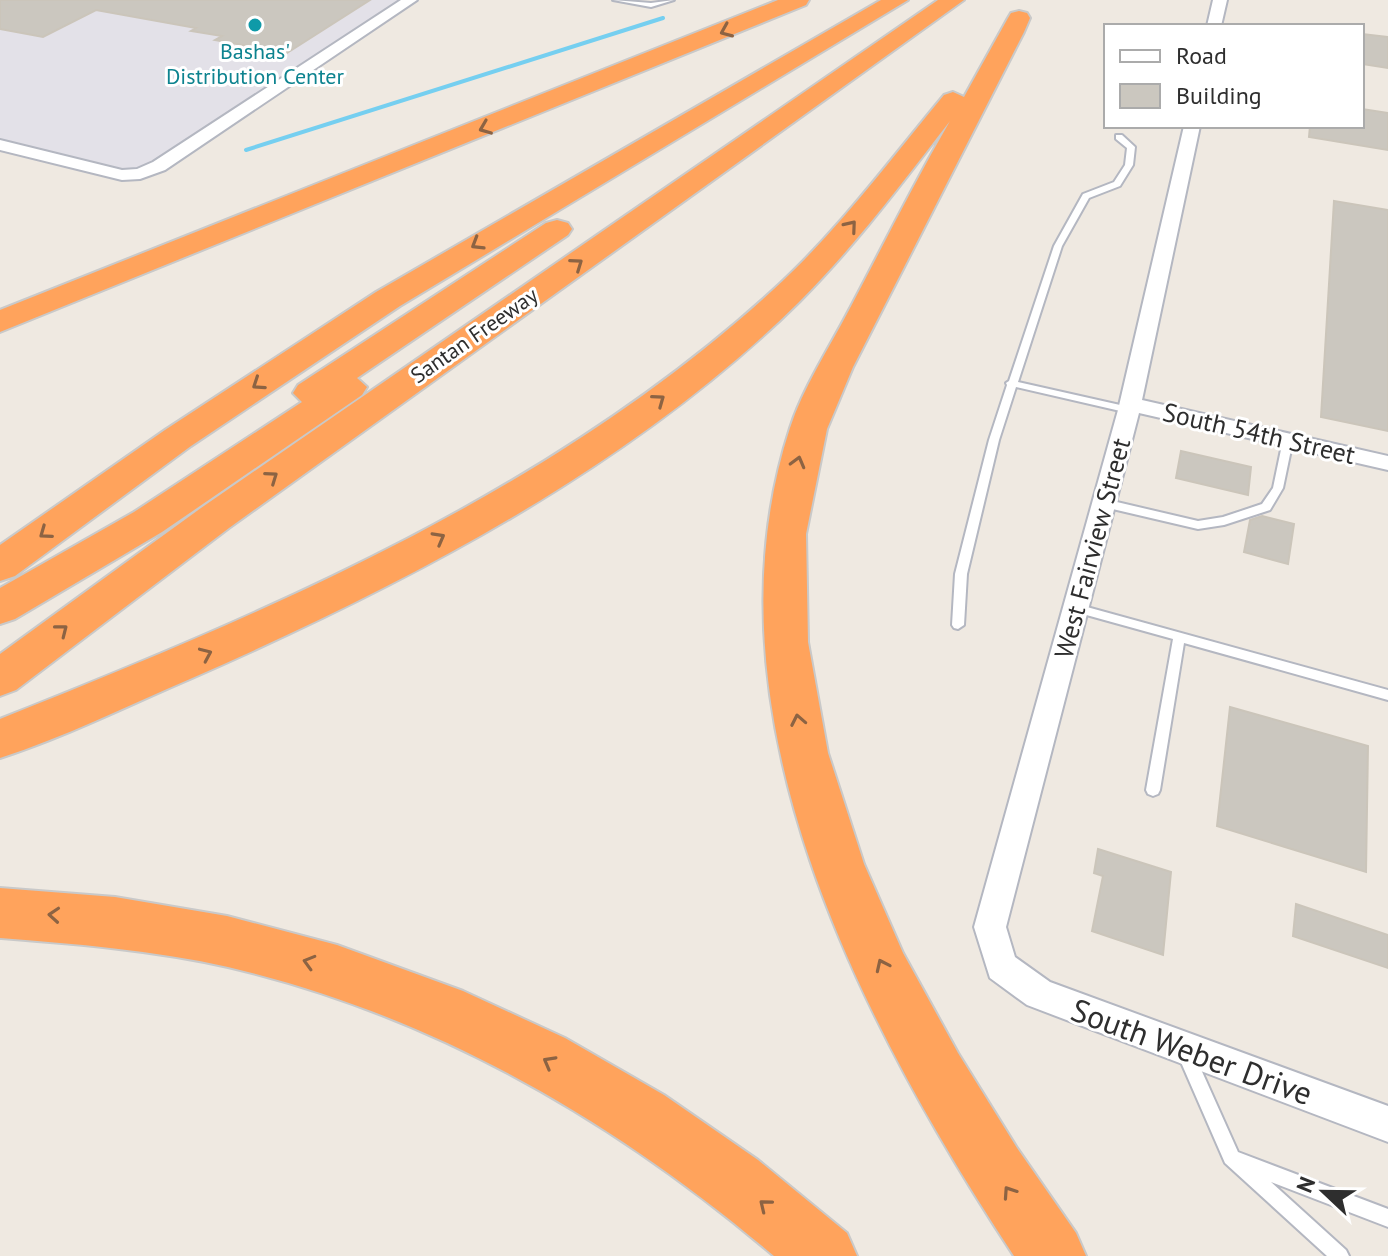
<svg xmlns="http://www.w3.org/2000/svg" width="1388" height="1256" font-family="'PT Sans',sans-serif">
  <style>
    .industrial { fill: #e3e1e8 }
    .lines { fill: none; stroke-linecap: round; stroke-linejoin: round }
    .stream { stroke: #75cff0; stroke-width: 4 }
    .building { fill: #cbc7bf; stroke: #cbc5ba; stroke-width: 2 }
    .lane-casing { stroke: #b4b7c1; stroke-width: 4 }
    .street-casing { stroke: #b4b7c1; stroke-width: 4 }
    .highway-casing { stroke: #c9c9c9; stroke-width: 4 }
    .lane { fill: #fff; fill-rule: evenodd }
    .street { fill: #fff; fill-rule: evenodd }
    .highway { fill: #ffa35c; fill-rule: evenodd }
    .oneway { stroke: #8c6343 }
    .culture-dot { fill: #0f9aa8; stroke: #fff; stroke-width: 3 }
    .labels { text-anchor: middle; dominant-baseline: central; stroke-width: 6; stroke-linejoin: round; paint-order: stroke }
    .far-culture-label { font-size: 22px; fill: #0d838f; stroke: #fff }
    .far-street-label { font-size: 22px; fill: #2e2e2e; stroke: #fff }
    .street-label { font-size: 26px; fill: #2e2e2e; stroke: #fff }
    .near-street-label { font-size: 32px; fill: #2e2e2e; stroke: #fff }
  </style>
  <rect width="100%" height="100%" fill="#efe9e1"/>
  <path class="industrial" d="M0,0H410L140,174L0,145Z"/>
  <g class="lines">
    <path class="stream" d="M246,150L663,18"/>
  </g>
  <path class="building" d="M0,0H370L287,53L215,40L222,36L191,31L196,28L96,10L43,37L0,29Z
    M1362,34L1388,37V68L1362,64Z
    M1362,109L1388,113V150L1309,137L1310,126H1362Z
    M1334,201L1388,210V431L1321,417Z
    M1181,451L1251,467L1248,495L1176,478Z
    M1262,516L1294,524L1288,564L1244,552L1250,520Z
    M1230,707L1368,746L1366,872L1217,826Z
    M1098,849L1171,872L1163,955L1092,931L1103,876L1094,873Z
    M1296,904L1388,935V968L1293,936Z"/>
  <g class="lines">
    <g class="lane-casing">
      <path id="lane" d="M613,0L651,3L674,0L651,7Z
        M1116,135H1122L1135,147L1133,165L1120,186L1089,198L1062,246L1018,382L1129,407L1134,410L1129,413L1016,387L999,440L967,574L964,625L958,629L954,628L952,625L955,574L989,440L1007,385L1006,383L1009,381L1054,246L1083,194L1114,182L1125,165L1127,148L1116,139Z
        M1288,437L1293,440L1283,488L1270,510L1224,525L1198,529L1104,507L1099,503L1104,499L1198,521L1223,517L1262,504L1273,488L1283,440Z
        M1076,604L1388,690V700L1184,643L1160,790L1158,794L1153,796L1148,794L1146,790L1173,639L1072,611L1070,608Z
        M1185,1045L1191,1047L1238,1152L1388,1209V1227L1271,1182L1346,1250L1349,1256H1327L1225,1163L1177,1053L1179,1047Z"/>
    </g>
    <g class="street-casing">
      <path id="street" d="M401,0H417L165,170L140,179L122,180L0,150V140L122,170L137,169L153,162Z
        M1213,0H1227L1221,26H1207Z
        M1184,126H1200L1142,400L1388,456V470L1139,413L1006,927L1015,957L1050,982L1388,1106V1142L1027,1005L990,978L974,927L1118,410Z"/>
    </g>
    <g class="highway-casing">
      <path id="highway" d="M778,0H809L806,5L0,332V310Z
        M881,0H908L400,306L191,446L15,576L0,581V545L165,430L376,292Z
        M938,0H964L229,528L16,690L0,696V654L201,508Z
        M1019,11L1027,13L1030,18L1024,32L853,367L827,429L806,534L808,642L828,753L864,864L903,953L958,1053L1017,1148L1076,1233L1086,1256H1014C862,1025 698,711 790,428C803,388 828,350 848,312C882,248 914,183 950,121C902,183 855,246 799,302C631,468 404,585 190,679C127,706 65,737 0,758V719C274,610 553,491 773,290C837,232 889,161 944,95L953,92L964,97L1008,18L1011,13Z
        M557,220L568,223L572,229L568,235L357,378L367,387L362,395L162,532L15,619L0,624V588L134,512L302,402L293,393L298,385L546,223Z
        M0,888L115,897L227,916L337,945L463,991L565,1038L664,1095L758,1160L847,1233L857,1256H774C614,1120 433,1015 228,967C153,950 76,944 0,938Z"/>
    </g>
    <use href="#lane" class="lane"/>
    <use href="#street" class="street"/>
    <use href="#highway" class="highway"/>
  </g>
  <defs><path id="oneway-chevron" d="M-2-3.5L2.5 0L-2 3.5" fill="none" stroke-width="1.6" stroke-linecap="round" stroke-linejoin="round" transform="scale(2)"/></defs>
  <g class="oneway">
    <use href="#oneway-chevron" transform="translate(726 31) rotate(157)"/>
    <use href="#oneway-chevron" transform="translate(485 128) rotate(158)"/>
    <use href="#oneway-chevron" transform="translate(851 226) rotate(-50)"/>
    <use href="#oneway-chevron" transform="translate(477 244) rotate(149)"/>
    <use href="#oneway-chevron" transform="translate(577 264) rotate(-35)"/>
    <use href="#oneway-chevron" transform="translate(258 384) rotate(146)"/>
    <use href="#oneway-chevron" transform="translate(659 400) rotate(-36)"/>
    <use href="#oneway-chevron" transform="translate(798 462) rotate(-75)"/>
    <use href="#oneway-chevron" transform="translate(272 477) rotate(-35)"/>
    <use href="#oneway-chevron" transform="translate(45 533) rotate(144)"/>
    <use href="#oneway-chevron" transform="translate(439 538) rotate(-29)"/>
    <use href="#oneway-chevron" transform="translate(62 630) rotate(-38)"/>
    <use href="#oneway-chevron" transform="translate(206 654) rotate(-24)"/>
    <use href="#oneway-chevron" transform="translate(798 720) rotate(-101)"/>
    <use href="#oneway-chevron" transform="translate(54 915) rotate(-176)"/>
    <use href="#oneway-chevron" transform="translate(309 962) rotate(-164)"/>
    <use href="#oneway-chevron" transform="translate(882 965) rotate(-115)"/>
    <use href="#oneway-chevron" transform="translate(549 1062) rotate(-151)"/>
    <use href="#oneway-chevron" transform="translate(1009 1192) rotate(-124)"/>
    <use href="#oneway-chevron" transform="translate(765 1205) rotate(-141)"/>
  </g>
  <circle class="culture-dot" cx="255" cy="25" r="8"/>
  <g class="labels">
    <g class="far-culture-label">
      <text x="255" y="51">Bashas'<tspan x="255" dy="25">Distribution Center</tspan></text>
    </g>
    <g class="far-street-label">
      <text transform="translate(474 335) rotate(-35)">Santan Freeway</text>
    </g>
    <g class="street-label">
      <text transform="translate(1259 433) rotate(13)">South 54th Street</text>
      <text transform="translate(1092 548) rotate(-75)">West Fairview Street</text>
    </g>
    <g class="near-street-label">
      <text transform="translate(1192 1051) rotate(20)">South Weber Drive</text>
    </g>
  </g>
  <rect x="1104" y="24" width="260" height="104" fill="#ffffff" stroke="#ababab" stroke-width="2"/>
  <rect x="1120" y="50" width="40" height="12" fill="#ffffff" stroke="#ababab" stroke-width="2"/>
  <text x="1176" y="64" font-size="24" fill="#2e2e2e">Road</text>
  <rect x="1120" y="84" width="40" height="24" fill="#cbc7bf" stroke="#ababab" stroke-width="2"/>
  <text x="1176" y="104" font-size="24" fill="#2e2e2e">Building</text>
  <g transform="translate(1324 1192) rotate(292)" stroke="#ffffff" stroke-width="6" paint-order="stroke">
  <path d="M0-6L14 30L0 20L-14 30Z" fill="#2e2e2e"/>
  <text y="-12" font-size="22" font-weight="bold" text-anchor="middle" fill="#2e2e2e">N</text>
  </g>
</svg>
